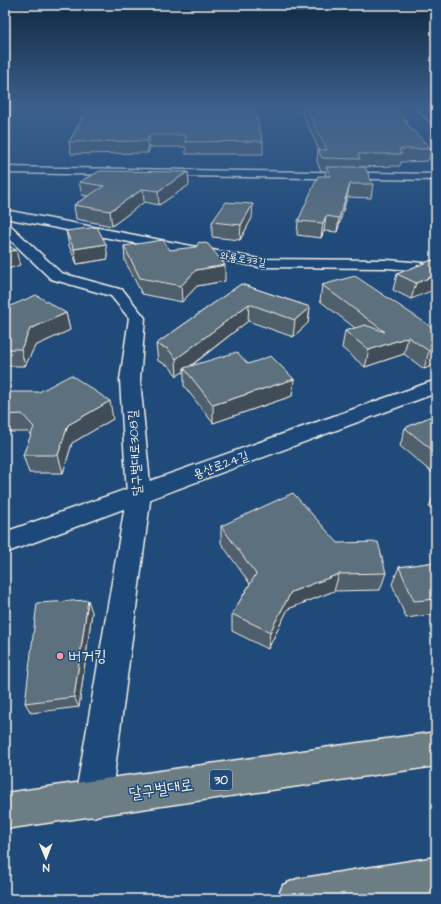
<svg xmlns="http://www.w3.org/2000/svg" width="441" height="904" font-family="'Architects Daughter','Poor Story',sans-serif">
  <style>
    .lines { fill: none; stroke-linecap: round; stroke-linejoin: round }
    .minor-casing { stroke: #f4f1e8; stroke-width: 3 }
    .tertiary-casing { stroke: #f4f1e8; stroke-width: 3 }
    .primary-casing { stroke: #f4f1e8; stroke-width: 3 }
    .minor { fill: #1f4a7a; fill-rule: evenodd }
    .tertiary { fill: #1f4a7a; fill-rule: evenodd }
    .primary { fill: #6c7e84; fill-rule: evenodd }
    .wall { fill: #505f6c; stroke: #f4f1e8 }
    .shaded-wall { fill: #414e58; stroke: #f4f1e8 }
    .building { fill: #5d6f7e; stroke: #f4f1e8 }
    .poi-dot { fill: #ff9aa2; stroke: #1f4a7a; stroke-width: 1.5 }
    .labels { text-anchor: middle; dominant-baseline: central; stroke-width: 3; stroke-linejoin: round; paint-order: stroke }
    .far-street-label { font-size: 11px; fill: #f4f1e8; stroke: #1f4a7a }
    .shield { fill: #1f4a7a; stroke: #b4bfc7; stroke-width: 1 }
    .shield-label { font-size: 12px; font-weight: bold; fill: #f4f1e8 }
    .street-label { font-size: 13px; fill: #f4f1e8; stroke: #1f4a7a }
    .near-poi-label { font-size: 16px; fill: #f4f1e8; stroke: #1f4a7a; text-anchor: start }
    .near-street-label { font-size: 16px; fill: #f4f1e8; stroke: #1f4a7a }
  </style>
  <rect width="100%" height="100%" fill="#1f4a7a"/>
  <filter id="ink" filterUnits="userSpaceOnUse"><feTurbulence type="fractalNoise" baseFrequency=".025" numOctaves="2"/><feDisplacementMap in="SourceGraphic" scale="8" xChannelSelector="R" yChannelSelector="G"/><feConvolveMatrix kernelMatrix="1 2 1 2 8 2 1 2 1" color-interpolation-filters="sRGB"/></filter>
  <g filter="url(#ink)">
    <g class="lines">
      <g class="minor-casing">
        <path id="minor" d="M417,108H425L436,118V126L433,125Z
          M5,167L436,174V180L5,173Z
          M5,210L259,259L387,260L436,264V272L387,268L259,267L5,218Z
          M5,224L10,225L61,273L123,290L145,318L140,380L151,494L111,799L106,812L93,817L80,812L75,799L127,494L120,380L129,318L111,296L51,279L5,235Z"/>
      </g>
      <g class="tertiary-casing">
        <path id="tertiary" d="M436,380V393L5,553V532Z"/>
      </g>
      <g class="primary-casing">
        <path id="primary" d="M436,732V766L5,829V793Z
          M436,857V897L421,899H277L283,885L297,879Z"/>
      </g>
      <use href="#minor" class="minor"/>
      <use href="#tertiary" class="tertiary"/>
      <use href="#primary" class="primary"/>
    </g>
    <path class="wall" d="M85,108L263,141V154H186V147H150L148,153L71,154L69,142L81,120V115Z
      M300,108H395L408,121L407,124L431,149L428,161L401,162L400,166L359,167L373,184L371,198L347,197L337,232L324,231L321,238L297,235L298,221L325,176L326,171H321L317,162L318,150H319Z
      M188,172L189,185L159,205L144,202L112,226L76,219L74,205L88,196L82,195L79,182Z
      M252,218L240,240L212,237V222Z
      M66,231L108,259L77,264L69,246Z
      M124,246L170,250L225,281L197,286L182,302L142,294L125,261Z
      M432,260L411,299L393,290L397,274Z
      M241,284L310,307L308,323L293,337L248,321L190,367L248,364L294,379L292,396L213,423L184,386V371L177,376L169,366L158,361L156,344Z
      M322,285L436,330V364L424,369L404,354L365,367L342,348L345,331L355,328L320,301Z
      M5,307L66,313L70,330L35,346L25,366H5Z
      M5,392L113,419L72,443L63,473H29L23,455L31,436L28,432H5Z
      M436,414V476L400,446L405,428Z
      M436,489V509L429,507Z
      M221,526L338,543L386,573L380,590L334,591L288,609L268,649L232,631V614L250,584L221,543Z
      M436,562V614L406,618L392,584L399,567Z
      M92,612L79,707L31,713L25,703Z"/>
    <path class="shaded-wall" d="M149,135L150,147L148,153L147,141Z
      M188,172L189,185L159,205L158,191Z
      M350,184L347,197L337,232L339,218Z
      M143,189L144,202L112,226L110,211Z
      M253,204L252,218L240,240L241,225Z
      M326,216L324,231L321,238L323,223Z
      M106,244L108,259L77,264L74,249Z
      M16,250L20,265L5,270V253Z
      M225,265V281L197,286L182,302L181,286L196,270Z
      M436,275V289L411,299L416,283Z
      M249,304L248,321L185,370L184,368V371L177,376L176,359Z
      M310,307L308,323L293,337L295,320Z
      M66,313L70,330L35,346L25,366L21,349L30,329Z
      M408,337L404,354L365,367L369,350Z
      M436,349V364L424,369L429,351Z
      M294,379L292,396L213,423V405Z
      M110,401L113,419L72,443L63,473L58,455L68,425Z
      M339,574L334,591L288,609L268,649L270,632L291,592Z
      M88,600L92,612L79,707L74,697Z"/>
    <path class="building" d="M85,108H254L263,141L185,142L186,135H149L147,141L69,142L84,115H81Z
      M306,108H395L408,121H404L431,149H399L402,154H358L360,159L322,158L318,150H327Z
      M326,167H365L373,184H350L339,218L326,216L323,223L298,221L318,176H331Z
      M100,171L188,172L158,191L143,189L110,211L74,205L104,186L79,182Z
      M226,202L253,204L241,225L212,222Z
      M97,227L106,244L74,249L66,231Z
      M163,240L170,250L196,247L199,242L208,244L225,265L196,270L181,286L140,278L124,246Z
      M5,244L16,250L5,253Z
      M432,260L436,262V275L416,283L397,274Z
      M355,276L436,330V349L429,351L408,337L369,350L345,331L365,325L385,332L322,285Z
      M241,284L310,307L295,320L249,304L176,359L168,349L156,344Z
      M36,295L66,313L30,329L21,349H5V326L8,322H5V307H8Z
      M237,352L248,364L271,356L294,379L213,405L184,368Z
      M71,375L110,401L68,425L58,455H23L34,427L22,414L5,415V392H39Z
      M436,414V453L405,428Z
      M293,493L338,543L378,542L386,573L339,574L291,592L270,632L232,614L256,574L221,526Z
      M436,562V599L414,601L399,567Z
      M88,600L74,697L25,703L37,603Z"/>
  </g>
  <linearGradient id="sky" x2="0" y2="1"><stop stop-color="#112943"/><stop offset="0.46" stop-color="#3c608d"/><stop offset="1" stop-color="#3c608d" stop-opacity="0"/></linearGradient>
  <rect width="441" height="234" fill="url(#sky)"/>
  <circle class="poi-dot" cx="60" cy="656" r="4"/>
  <g class="labels">
    <g class="far-street-label">
      <text transform="translate(243 259) rotate(9)">와룡로33길</text>
    </g>
    <rect class="shield" x="210" y="770" width="22" height="20" rx="3"/>
    <g class="shield-label">
      <text x="221" y="780">30</text>
    </g>
    <g class="street-label">
      <text transform="translate(135 453) rotate(-93)">달구벌대로308길</text>
      <text transform="translate(221 465) rotate(-20)">용산로24길</text>
    </g>
    <g class="near-poi-label">
      <text x="68" y="656">버거킹</text>
    </g>
    <g class="near-street-label">
      <text transform="translate(161 789) rotate(-8)">달구벌대로</text>
    </g>
  </g>
  <rect width="441" height="904" fill="none" stroke="#1f4a7a" stroke-width="20"/>
  <rect x="10" y="10" width="421" height="884" fill="none" stroke="#f4f1e8" stroke-width="1.5" filter="url(#ink)"/>
  <g transform="translate(46 858) rotate(179)" stroke="#1f4a7a" stroke-width="3" paint-order="stroke">
  <path d="M0-3L7 15L0 10L-7 15Z" fill="#f4f1e8"/>
  <text y="-6" font-size="11" font-weight="bold" text-anchor="middle" fill="#f4f1e8">N</text>
  </g>
</svg>
